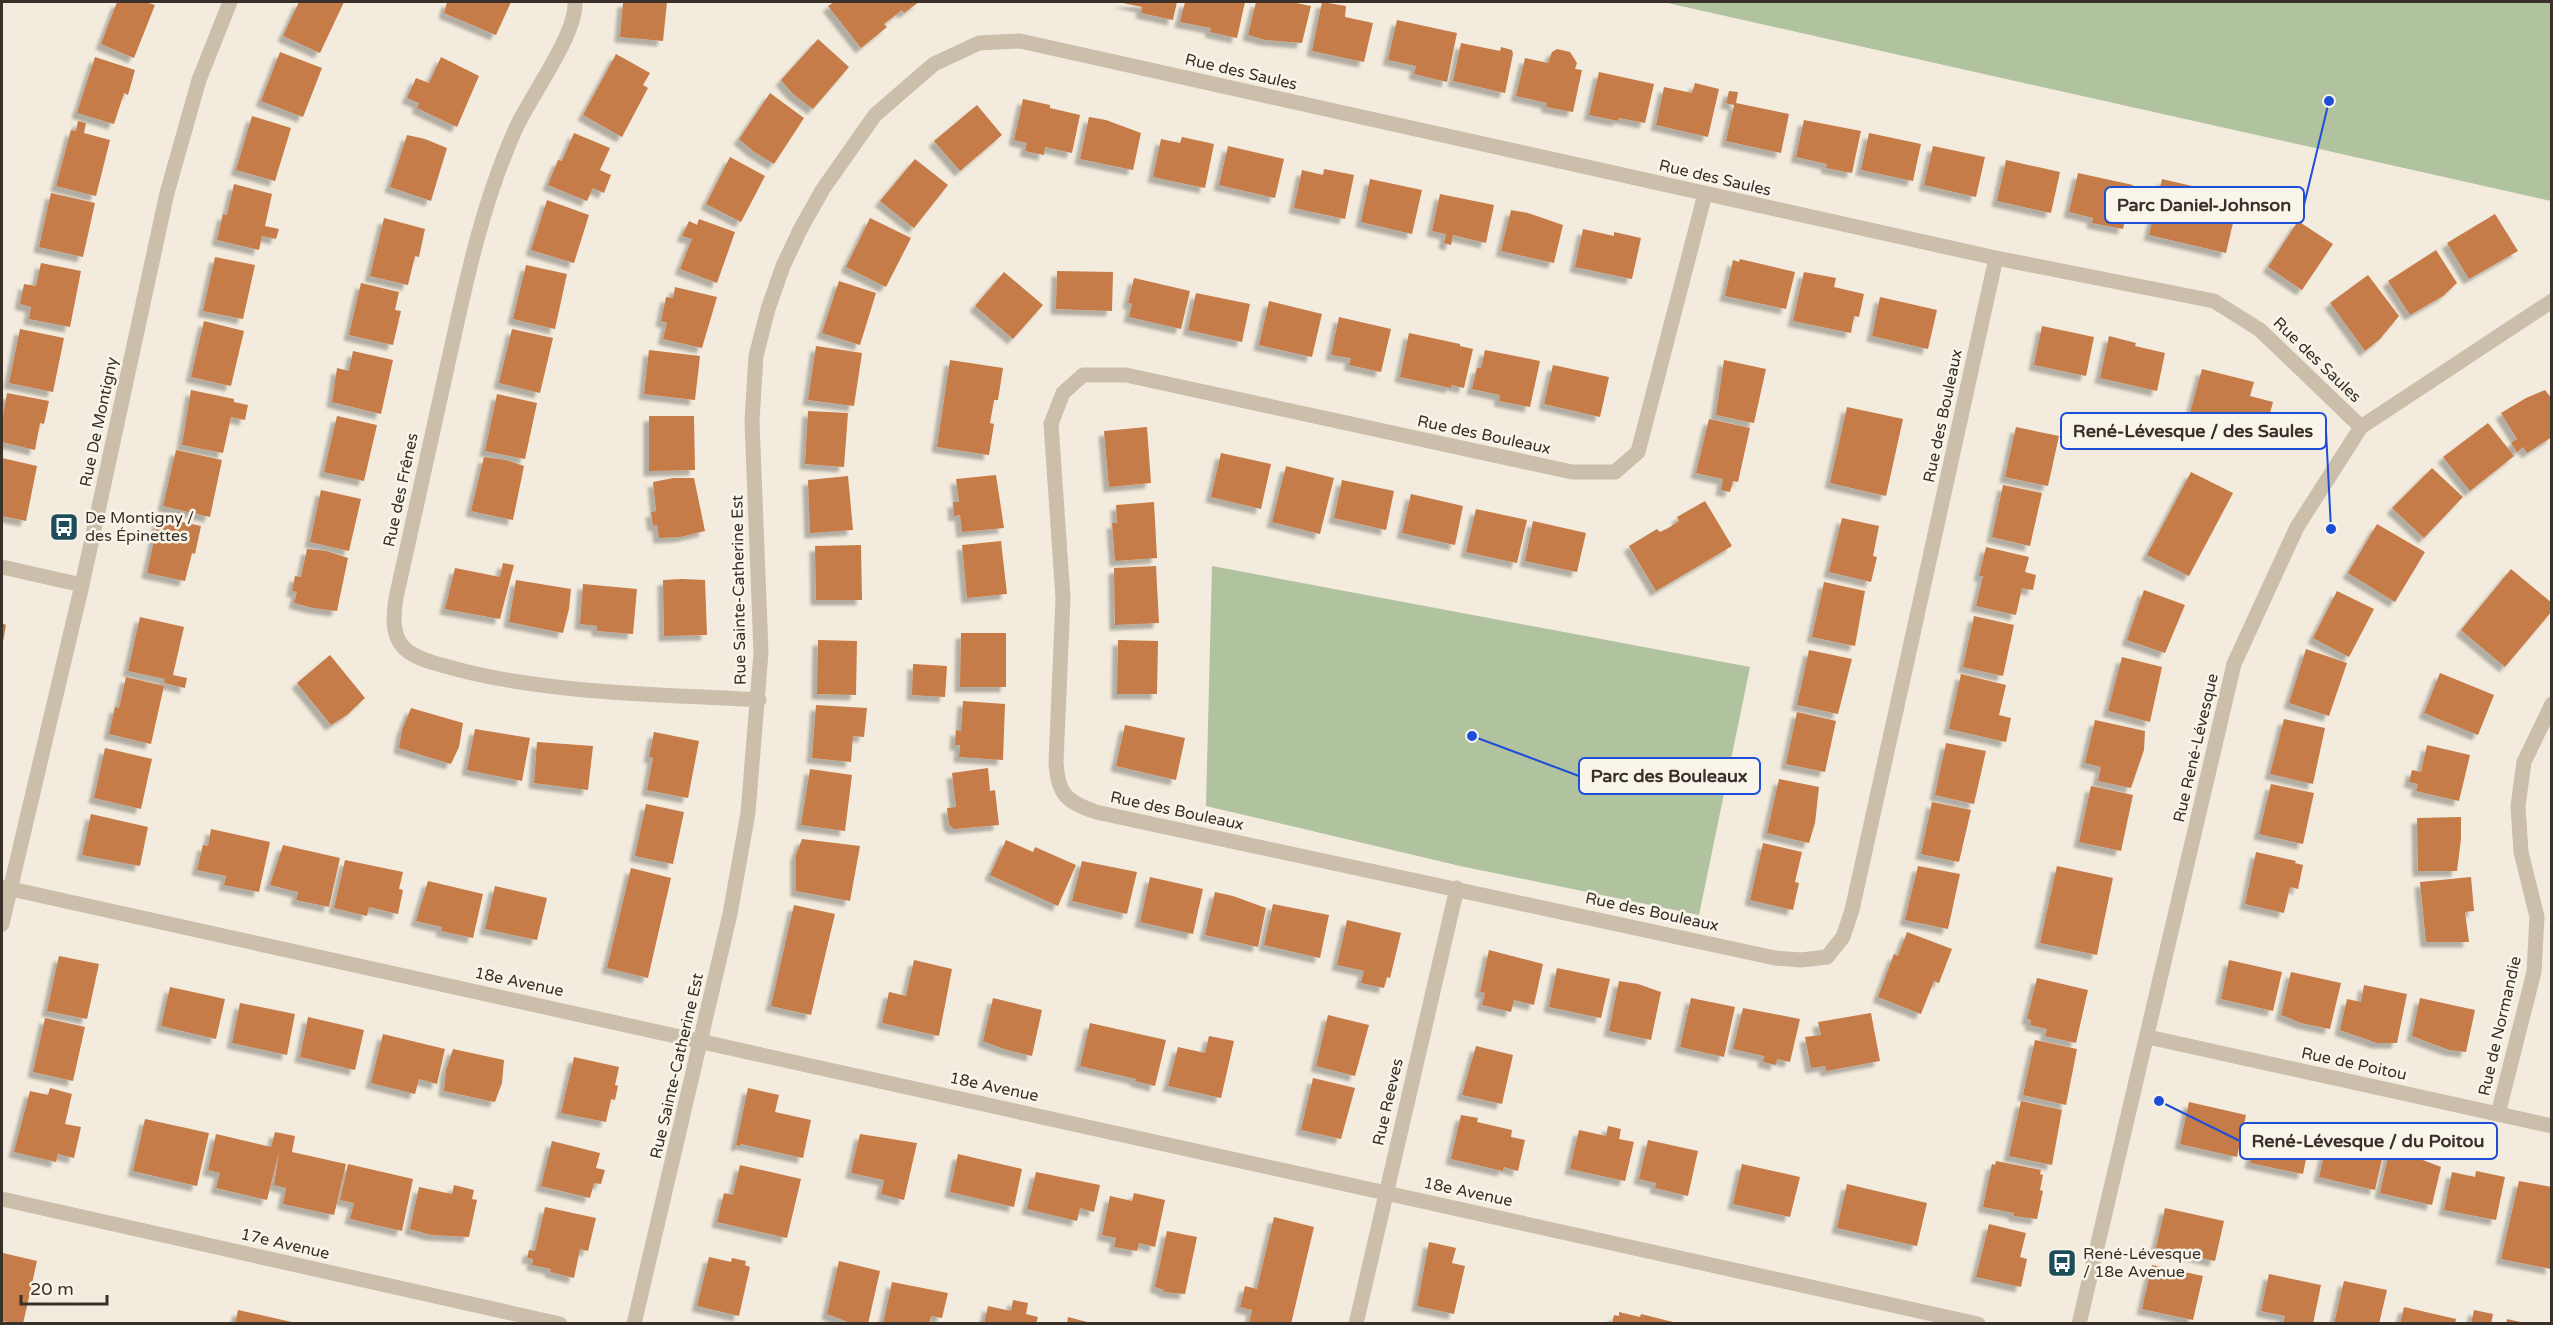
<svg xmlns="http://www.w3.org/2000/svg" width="2553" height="1325" font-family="'Varela Round',sans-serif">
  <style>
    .green { fill: #b0c29e }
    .building { fill: #c67b49; filter: url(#shadow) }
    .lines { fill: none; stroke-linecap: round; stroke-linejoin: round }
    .minor { stroke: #cbbeaa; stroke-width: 15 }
    .labels { text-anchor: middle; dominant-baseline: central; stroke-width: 5; stroke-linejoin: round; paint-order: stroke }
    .street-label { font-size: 16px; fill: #383029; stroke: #faf5eb }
    .poi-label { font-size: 16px; fill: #383029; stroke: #faf5eb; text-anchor: start }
    .leader { fill: none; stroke: #1d4ed8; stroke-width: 2 }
    .callout-dot { fill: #1d4ed8; stroke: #faf5eb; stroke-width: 2 }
    .callout { fill: #faf5eb; stroke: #1d4ed8; stroke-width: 2 }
    .callout-label { font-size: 18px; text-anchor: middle; font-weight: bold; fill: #383029 }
  </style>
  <defs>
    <filter id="shadow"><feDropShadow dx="-5.5" dy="5.5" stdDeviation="1.5" flood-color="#0004"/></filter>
  </defs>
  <rect width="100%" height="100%" fill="#f3ecde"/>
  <path class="green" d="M1663,2H2551V201Z
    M1212,566L1750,667L1699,915L1460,866L1206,806Z"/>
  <path class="building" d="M117,2H145L155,5L134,58L101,44Z
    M299,2H344L320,53L283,36Z
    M447,2H511L496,35L444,13Z
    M623,2H667L663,41L620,37Z
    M834,2H919L904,13L902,10L884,24L887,27L861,48L828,6Z
    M1118,2H1177L1173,20L1141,13L1142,7Z
    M1185,2H1245L1237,38L1210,32L1211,28L1180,22Z
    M1256,2H1291L1311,6L1302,43L1265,40L1248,35Z
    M1322,2L1346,6L1345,17L1373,23L1364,62L1312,51Z
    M1397,20L1457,33L1447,82L1414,74L1416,66L1388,60Z
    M818,39L849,67L813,109L793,94L781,80Z
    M1461,43L1500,51L1501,47L1512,50L1513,54L1505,93L1453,81Z
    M1557,49L1570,52L1577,63L1575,69L1582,70L1573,112L1546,107L1547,103L1516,96L1525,58L1548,63L1552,52Z
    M280,52L322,68L303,117L261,101Z
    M616,54L650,73L643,85L648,88L622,137L583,115Z
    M95,57L135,70L128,95L124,93L114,124L77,113Z
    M441,57L479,76L457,127L417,108L419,103L407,98L416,78L429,83Z
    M1599,72L1654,84L1645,123L1619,118L1618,121L1589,115Z
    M1695,83L1719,89L1708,137L1656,125L1664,87L1692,93Z
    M1729,91L1738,92L1736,103L1789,114L1781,153L1726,141L1734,105L1726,103Z
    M770,93L804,118L774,164L753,151L739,139Z
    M1023,99L1050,105V108L1080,115L1072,153L1045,147L1044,155L1025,151L1027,143L1014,140Z
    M977,105L1002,135L960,171L934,141Z
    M252,116L291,128L275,181L236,170Z
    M1089,117L1106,120L1141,133L1133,170L1080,159Z
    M1804,120L1861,131L1852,173L1826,168L1827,164L1796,157Z
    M78,121L86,123L84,133L110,140L96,196L56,186L71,130L76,131Z
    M574,133L610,148L600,170L611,175L604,193L593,188L587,201L548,185L558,160L562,161Z
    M1869,133L1921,144L1913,181L1861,170Z
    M407,135L425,139L447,148L431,201L390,187Z
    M1182,137L1214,144L1205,188L1153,177L1161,139L1180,143Z
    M1228,146L1284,159L1275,198L1219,185Z
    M1933,146L1985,157L1976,197L1924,185Z
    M730,157L765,176L741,222L706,204Z
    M915,159L948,185L914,228L880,201Z
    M2006,160L2060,172L2051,213L1997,201Z
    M1324,169L1354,175L1345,219L1294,208L1302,170L1323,175Z
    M2078,173L2133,185L2123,229L2092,223L2093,218L2069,212Z
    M1370,179L1422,190L1412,234L1361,222Z
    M2162,179L2239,197L2226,253L2149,235Z
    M234,184L272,194L265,226L279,229L276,239L262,236L259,250L217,240L223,214L227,215Z
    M51,193L95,203L83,257L39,247Z
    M1440,194L1494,205L1486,243L1453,235L1451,245L1444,243L1446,234L1432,231Z
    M547,200L589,215L574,263L531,250Z
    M1511,210L1528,213L1563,225L1554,263L1501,251Z
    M2495,214L2518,251L2469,279L2447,243Z
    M384,218L425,229L419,257L415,256L408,285L370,276Z
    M870,218L911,238L886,287L846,267Z
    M699,219L735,232L717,283L680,269L692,239L682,236L689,221L697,225Z
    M2298,221L2333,244L2302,290L2268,267Z
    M1583,229L1614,236V232L1641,238L1632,279L1575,267Z
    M2436,250L2457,283L2443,296L2410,315L2388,281Z
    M215,257L255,265L243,319L203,311Z
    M1740,259L1795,272L1786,309L1725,296L1733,260L1739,262Z
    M41,263L81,271L70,327L29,319L31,307L20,304L24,284L36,286Z
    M526,265L567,274L555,329L513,319Z
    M1057,271L1113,272L1112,311L1056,309Z
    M1004,272L1043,305L1013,339L975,306Z
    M1804,272L1836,278L1834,287L1864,294L1859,317L1854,316L1851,333L1793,321Z
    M2368,275L2399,316L2380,339L2365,351L2330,303Z
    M1134,278L1190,291L1181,329L1129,317L1132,304L1128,303Z
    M839,281L876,293L860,345L822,333Z
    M361,283L399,292L395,310L401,311L393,345L349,335Z
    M675,287L717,297L702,348L663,339L667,323L661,321L666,297L673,298Z
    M1196,293L1250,304L1242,342L1188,330Z
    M1880,297L1937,310L1928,349L1872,336Z
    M1269,301L1322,314L1312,357L1259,345Z
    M1339,317L1391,329L1381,372L1349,365L1351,358L1331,355Z
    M204,321L244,331L231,386L191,377Z
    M2042,326L2094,337L2086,376L2034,365Z
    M20,329L64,338L53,392L9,383Z
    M512,329L553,338L540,393L499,383Z
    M1409,333L1460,344V346L1473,349L1464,388L1451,385V388L1400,377Z
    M2109,336L2136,343L2135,346L2165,353L2157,391L2100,378Z
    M816,346L862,353L854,406L808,400Z
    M649,350L700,356L695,400L644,394Z
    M1485,350L1540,361L1530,407L1499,401L1500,395L1472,389L1477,368H1481Z
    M353,351L393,360L381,414L332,402L337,368L349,371Z
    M950,360L1003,368L998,400H994L992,412L990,423L994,424L989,455L937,447Z
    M1724,360L1766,369L1754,423L1716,415Z
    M1553,365L1609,377L1600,417L1544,404Z
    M2202,369L2254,382L2250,396L2273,402L2262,443L2187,424Z
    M191,390L234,399V402L248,405L245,420L231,417L223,453L182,445Z
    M2545,390L2552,399V437L2527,453L2523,447L2517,452L2511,443L2517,439L2501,413L2526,398Z
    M7,393L49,401L44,424L40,423L35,450L2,442V422Z
    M497,394L537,403L525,459L485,451Z
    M1847,407L1903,419L1886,496L1830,483Z
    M808,411L848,413L844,467L805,464Z
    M337,416L377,425L364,481L324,472Z
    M649,416H694L695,470L649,471Z
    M1709,419L1750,428L1738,482L1733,481L1730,492L1721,490L1723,479L1696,473Z
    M2488,423L2514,456L2470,491L2443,457Z
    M1147,427L1151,483L1109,487L1104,431Z
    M2016,427L2059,436L2048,486L2005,477Z
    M176,450L222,460L210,517L163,506Z
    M1221,453L1271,464L1261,509L1211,497Z
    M484,457L506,460L524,466L513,520L471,511Z
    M2,458L37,466L26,521L2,516Z
    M1286,466L1334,478L1320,534L1272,522Z
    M2432,468L2463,497L2424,538L2392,508Z
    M2191,472L2233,493L2189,576L2147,555Z
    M996,475L1004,528L962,532L960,515L954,516L953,502H959L956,479Z
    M848,476L853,530L810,533L808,480Z
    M673,478H694L705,531L680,537L659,538L657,525L653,526L651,512L656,511L653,482Z
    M1342,480L1394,491L1386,530L1334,518Z
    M2003,485L2042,493L2030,546L1992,537Z
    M321,490L361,499L349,551L310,542Z
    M1411,494L1463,506L1455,545L1402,533Z
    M1705,501L1732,546L1656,591L1629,546L1657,529L1660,532L1670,527L1679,521L1677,517Z
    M1154,502L1157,558L1115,561L1112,523H1117L1116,505Z
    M1476,509L1527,520L1517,563L1466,552Z
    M159,517L201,526L195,554L192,553L185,581L147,573Z
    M1842,518L1879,526L1873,556L1877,557L1871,582L1829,572Z
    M1533,521L1586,533L1577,572L1525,561Z
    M2377,524L2425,552L2395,602L2348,573Z
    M1001,541L1007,594L967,598L962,545Z
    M861,545L862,600H816L815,546Z
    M1986,547L2029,557L2025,572L2036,575L2033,590L2022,588L2016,615L1976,606L1983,576H1979Z
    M307,549L326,551L348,558L337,611L313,608L294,603L297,592L292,591L295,576L301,577Z
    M503,563L514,565L500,619L445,609L455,568L500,577Z
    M1156,566L1159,623L1115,625L1114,568Z
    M2511,569L2552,603V611L2505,667L2461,630Z
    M682,579L705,580L707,635L664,636L663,580Z
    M516,580L571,589L569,609L563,633L509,622Z
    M1824,582L1865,591L1855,646L1812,637Z
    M583,584L637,589L633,634L597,631V626L580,624Z
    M2144,590L2185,605L2165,653L2127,640Z
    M2337,591L2374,609L2349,657L2313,638Z
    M1974,616L2014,625L2003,676L1963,667Z
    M140,617L184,627L173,675L187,678L185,688L164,683L165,679L128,671Z
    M2,623L6,625L3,642H2Z
    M961,633H1006V687H960Z
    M818,640L857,641L856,695L817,694Z
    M1118,640L1158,641L1157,694H1117Z
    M2306,649L2347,663L2329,716L2289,703Z
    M1809,650L1852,659L1838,714L1797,705Z
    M330,655L365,698L347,715L331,725L297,683Z
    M2122,657L2162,667L2150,722L2108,711Z
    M913,664L947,666L945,697L912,695Z
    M2440,673L2494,695L2478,735L2424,713Z
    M1961,674L2006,685L1999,715L2011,718L2006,742L1949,729Z
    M126,677L164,686L151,744L109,734L115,707L119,708Z
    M963,701L1005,704L1003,760L959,757L960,745H955L956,730L961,731Z
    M816,705L867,708L864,737L853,736L851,762L812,758Z
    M411,708L463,723L459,747L451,764L399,748L402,730Z
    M1797,712L1836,721L1825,772L1786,764Z
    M2284,719L2325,728L2313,784L2270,774Z
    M2095,720L2145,731L2144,750L2131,788L2098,781L2101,767L2085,763Z
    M1125,725L1185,738L1176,780L1116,766Z
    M475,729L530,738L522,781L467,770Z
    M654,732L699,741L688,798L647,790L653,758L649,757Z
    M537,742L593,746L588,790L534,783Z
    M1946,743L1986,751L1974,804L1935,795Z
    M2427,745L2470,755L2459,801L2416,791L2418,784L2409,782L2412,770L2421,772Z
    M105,748L152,759L141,809L94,798Z
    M988,768L990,791L995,790L999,825L954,829L949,825L947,808L956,807L952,773Z
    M810,769L852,775L845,831L801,825Z
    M1779,779L1819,787L1815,823L1809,843L1767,833Z
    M2271,784L2314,793L2303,844L2259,834Z
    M2091,786L2133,795L2121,851L2079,842Z
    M1932,802L1971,810L1959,862L1921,854Z
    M646,804L684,812L673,864L635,856Z
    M91,814L148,827L140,866L82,855Z
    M2461,817V839L2457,871H2418L2417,818Z
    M211,829L270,842L259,892L224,885L226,876L197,870L203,845L208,846Z
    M802,839L860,846L850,901L796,891V855Z
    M1006,840L1033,852L1035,847L1076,865L1058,906L990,875Z
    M1763,843L1802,852L1795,882L1799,883L1793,910L1750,900Z
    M283,845L340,858L329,907L296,900L298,892L270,885Z
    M2256,852L2296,861L2295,863L2303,865L2298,889L2290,887L2284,913L2245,904Z
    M345,860L403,872L399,889L403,890L398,914L369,907L367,916L334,908Z
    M1082,861L1137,872L1127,914L1072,901Z
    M1918,866L1960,874L1948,929L1905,920Z
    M2057,866L2113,878L2097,955L2040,943Z
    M631,868L671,878L648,978L607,968Z
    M1150,877L1203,889L1193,934L1140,922Z
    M2471,877L2474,911L2465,912L2469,942H2426L2420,882Z
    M428,881L483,894L473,938L441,931L442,927L416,921Z
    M495,886L547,898L537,940L485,929Z
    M1215,892L1233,896L1266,908L1258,947L1205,935Z
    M1273,904L1329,915L1320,958L1264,945Z
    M794,905L835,914L811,1015L771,1006Z
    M1347,920L1401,933L1390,978L1387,977L1384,988L1361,983L1364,971L1337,965Z
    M1907,932L1952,949L1939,983L1934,981L1921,1014L1878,997L1894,954L1898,956Z
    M1489,950L1543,964L1534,1005L1514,1000L1511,1012L1482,1005L1485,993L1480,992Z
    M59,956L99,964L87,1019L47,1011Z
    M914,960L952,969L939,1036L882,1023L889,992L906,996Z
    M2229,960L2282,972L2273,1011L2221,999Z
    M1557,968L1610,979L1601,1018L1549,1007Z
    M2291,972L2341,983L2330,1029L2301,1023L2281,1015Z
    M2037,978L2088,990L2076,1043L2045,1036L2047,1029L2030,1025L2031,1020L2027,1019Z
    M1619,981L1638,984L1661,992L1651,1040L1609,1031Z
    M2364,985L2407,994L2397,1043H2377L2340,1030L2347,999L2361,1002Z
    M170,987L225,999L216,1039L161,1026Z
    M993,998L1042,1010L1032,1056L1004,1049L983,1041Z
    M1691,998L1735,1007L1724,1057L1680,1047Z
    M2420,998L2475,1010L2466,1052L2449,1050L2412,1036Z
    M240,1003L295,1014L287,1055L232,1043Z
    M1743,1008L1800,1019L1790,1062L1777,1059L1776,1065L1763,1062L1764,1056L1733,1049Z
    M1871,1013L1880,1061L1826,1071L1825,1066L1811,1068L1805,1037L1821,1035L1818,1022Z
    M1328,1015L1369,1025L1355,1076L1316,1066Z
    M308,1017L364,1030L355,1070L300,1057Z
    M45,1018L85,1027L73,1081L33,1072Z
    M1090,1023L1166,1040L1155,1086L1135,1081L1136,1079L1080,1066Z
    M383,1034L445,1049L437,1084L419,1079L415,1094L371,1083Z
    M1209,1036L1234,1041L1221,1098L1168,1086L1178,1047L1205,1053Z
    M2035,1040L2077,1049L2066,1105L2023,1095Z
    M1476,1046L1513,1055L1502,1104L1462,1095Z
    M453,1049L504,1060L502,1083L495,1102L444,1091L446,1070Z
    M574,1057L619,1067L615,1085L618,1086L615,1100L611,1099L606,1122L561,1113Z
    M1313,1078L1355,1088L1341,1139L1301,1130Z
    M50,1088L72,1094L65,1124L81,1127L74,1158L58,1154L56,1162L14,1152L30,1091L48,1095Z
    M748,1088L779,1095L775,1112L811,1120L803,1158L741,1144L740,1146L736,1145Z
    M2021,1101L2062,1110L2052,1165L2009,1156Z
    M2189,1102L2246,1115L2237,1157L2180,1144Z
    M1461,1115L1478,1118L1477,1122L1512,1130L1511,1137L1525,1140L1518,1171L1504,1167L1503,1171L1451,1159Z
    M145,1119L209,1133L197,1186L133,1171Z
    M2259,1122L2311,1134L2303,1174L2250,1163Z
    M1608,1126L1621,1129L1619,1139L1634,1142L1625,1181L1570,1169L1579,1130L1606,1136Z
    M275,1132L295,1136L292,1152L346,1164L334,1215L283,1204L286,1188L274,1185L279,1152L267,1200L216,1188L220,1173L208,1170L216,1134L271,1147Z
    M860,1134L917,1143L904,1200L881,1194L884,1180L851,1173Z
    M2328,1138L2384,1150L2375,1190L2319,1177Z
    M1648,1140L1698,1151L1688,1196L1655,1188L1656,1183L1639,1179Z
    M552,1141L600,1153L596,1168L605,1170L601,1184L594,1183L590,1198L541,1186Z
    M2389,1152L2407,1154L2441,1167L2432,1205L2380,1193Z
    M958,1154L1022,1169L1014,1207L950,1192Z
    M1996,1161L2041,1170L2040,1174L2043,1175L2040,1190L2043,1191L2037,1219L2014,1216V1213L1983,1207L1992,1164L1995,1165Z
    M348,1164L413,1179L402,1231L350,1219L354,1203L340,1200Z
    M1742,1164L1800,1177L1790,1217L1733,1204Z
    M740,1165L801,1179L787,1238L717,1222L724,1193L733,1195Z
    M2476,1171L2505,1177L2496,1220L2444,1210L2452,1172L2475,1177Z
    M1036,1172L1100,1185L1094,1212L1080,1208L1077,1221L1027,1209Z
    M2519,1181L2552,1187L2551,1269L2501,1259Z
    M1847,1184L1927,1203L1917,1246L1837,1228Z
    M454,1185L474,1190L472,1199L477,1200L469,1237L431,1235L410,1229L419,1187L452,1194Z
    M1134,1193L1165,1200L1155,1247L1139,1243L1137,1251L1114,1247L1116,1238L1102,1235L1110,1196L1132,1201Z
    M545,1207L596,1218L588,1251L580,1249L574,1278L550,1272L551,1269L532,1265L533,1259L527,1258L529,1250L535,1251Z
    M2165,1208L2224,1221L2215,1261L2156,1248Z
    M1274,1217L1314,1227L1291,1324H1249L1252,1310L1240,1307L1245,1286L1257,1289Z
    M1989,1224L2026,1233L2020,1257L2027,1259L2021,1287L1976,1277Z
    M1167,1231L1197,1237L1185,1294L1164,1292V1290L1155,1287Z
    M1429,1242L1456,1248L1452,1263L1465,1266L1454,1314L1417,1306Z
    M3,1253L37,1261L23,1324L2,1321Z
    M709,1257L731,1262L732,1258L746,1261L745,1265L750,1267L739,1316L697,1306Z
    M839,1261L880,1271L868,1324H853L827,1314Z
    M2152,1265L2203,1276L2193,1320L2142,1309Z
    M2269,1274L2321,1285L2313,1324H2283L2285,1316L2261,1311Z
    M2344,1281L2387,1290L2379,1324H2334Z
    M892,1282L948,1293L942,1318L931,1316L929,1324H883Z
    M1013,1300L1028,1303L1026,1314L1038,1317L1036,1324H984L988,1306L1011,1311Z
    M2404,1307L2456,1319L2455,1324H2400Z
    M238,1310L296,1323V1324H235Z
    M2474,1310L2493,1314L2491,1324H2471Z
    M1619,1312L1640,1317L1641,1314L1681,1324H1612L1614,1315L1619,1316Z
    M1068,1317L1091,1323V1324H1067Z
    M2507,1319L2525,1323V1324H2506Z"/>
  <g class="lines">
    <path class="minor" d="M575,2C577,34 531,95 516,128C482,203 466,282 448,363C431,441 413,520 396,598C393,616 391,640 409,652C422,661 441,665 456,669C550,694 661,694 759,700
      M1705,194L1638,452L1615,472H1572L1126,375H1083L1063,393L1051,424L1063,598L1056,763C1058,795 1067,802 1096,812L1775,958L1801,960L1827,957L1843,937L1852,910L1996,258
      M2,567L82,585
      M2,887L1978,1324
      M2,924L82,585L167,193L199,80L230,2
      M2148,1037L2552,1126
      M2498,1114L2534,972L2537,917L2521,852L2518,806L2524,762L2552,704
      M2,1199L560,1324
      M634,1324L730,914L748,813L761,653L752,421L756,356L768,309L783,266L801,228L823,189L875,115L934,64L979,43L1020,41L1996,258L2214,301L2260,330L2361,427
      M1356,1324L1457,888
      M2079,1324L2234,664L2297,527L2361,427L2552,301"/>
  </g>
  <defs>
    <g id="bus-square" transform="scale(1.5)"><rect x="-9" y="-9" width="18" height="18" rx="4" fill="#1e4d5a" stroke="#faf5eb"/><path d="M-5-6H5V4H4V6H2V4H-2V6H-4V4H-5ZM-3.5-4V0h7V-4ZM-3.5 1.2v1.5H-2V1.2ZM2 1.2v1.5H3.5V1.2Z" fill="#fff"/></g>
  </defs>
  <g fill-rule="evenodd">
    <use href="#bus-square" x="64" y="527"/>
    <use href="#bus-square" x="2062" y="1263"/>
  </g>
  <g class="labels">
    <g class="street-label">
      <text transform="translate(1241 72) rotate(13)">Rue des Saules</text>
      <text transform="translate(1715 178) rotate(13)">Rue des Saules</text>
      <text transform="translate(2317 360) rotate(44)">Rue des Saules</text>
      <text transform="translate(1943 416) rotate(-78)">Rue des Bouleaux</text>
      <text transform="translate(99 422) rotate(-78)">Rue De Montigny</text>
      <text transform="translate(1484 435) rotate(12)">Rue des Bouleaux</text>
      <text transform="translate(401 490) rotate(-78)">Rue des Frênes</text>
      <text transform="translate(739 590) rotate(-91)">Rue Sainte-Catherine Est</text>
      <text transform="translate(2196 748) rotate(-77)">Rue René-Lévesque</text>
      <text transform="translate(1177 811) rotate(12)">Rue des Bouleaux</text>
      <text transform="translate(1652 912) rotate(12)">Rue des Bouleaux</text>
      <text transform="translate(519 982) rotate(12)">18e Avenue</text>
      <text transform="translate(2500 1026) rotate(-77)">Rue de Normandie</text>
      <text transform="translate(2354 1064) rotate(12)">Rue de Poitou</text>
      <text transform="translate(677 1066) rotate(-77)">Rue Sainte-Catherine Est</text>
      <text transform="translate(994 1087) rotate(12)">18e Avenue</text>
      <text transform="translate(1388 1102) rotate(-77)">Rue Reeves</text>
      <text transform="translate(1468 1192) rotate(12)">18e Avenue</text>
      <text transform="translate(285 1244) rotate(13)">17e Avenue</text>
    </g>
    <g class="poi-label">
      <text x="85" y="518">De Montigny /<tspan x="85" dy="18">des Épinettes</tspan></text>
      <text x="2083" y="1254">René-Lévesque<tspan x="2083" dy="18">/ 18e Avenue</tspan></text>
    </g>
  </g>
  <path class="leader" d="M2329 101L2304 205M2331 529L2326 431M1472 736L1579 776M2159 1101L2240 1141"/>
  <g class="callout-dot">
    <circle cx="2329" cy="101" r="6"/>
    <circle cx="2331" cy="529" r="6"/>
    <circle cx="1472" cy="736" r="6"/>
    <circle cx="2159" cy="1101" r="6"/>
  </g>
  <g class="callout">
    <rect x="2105" y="187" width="199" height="36" rx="6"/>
    <rect x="2061" y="413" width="265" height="36" rx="6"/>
    <rect x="1579" y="758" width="181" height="36" rx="6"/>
    <rect x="2240" y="1123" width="257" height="36" rx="6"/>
  </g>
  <g class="callout-label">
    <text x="2204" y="211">Parc Daniel-Johnson</text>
    <text x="2193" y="437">René-Lévesque / des Saules</text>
    <text x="1669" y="782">Parc des Bouleaux</text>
    <text x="2368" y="1147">René-Lévesque / du Poitou</text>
  </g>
  <rect width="2553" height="1325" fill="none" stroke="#383029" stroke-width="6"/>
  <path d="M21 1295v9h86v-9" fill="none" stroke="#383029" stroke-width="3"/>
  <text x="30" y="1295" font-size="18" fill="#383029" stroke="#faf5eb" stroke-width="4.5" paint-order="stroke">20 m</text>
</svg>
